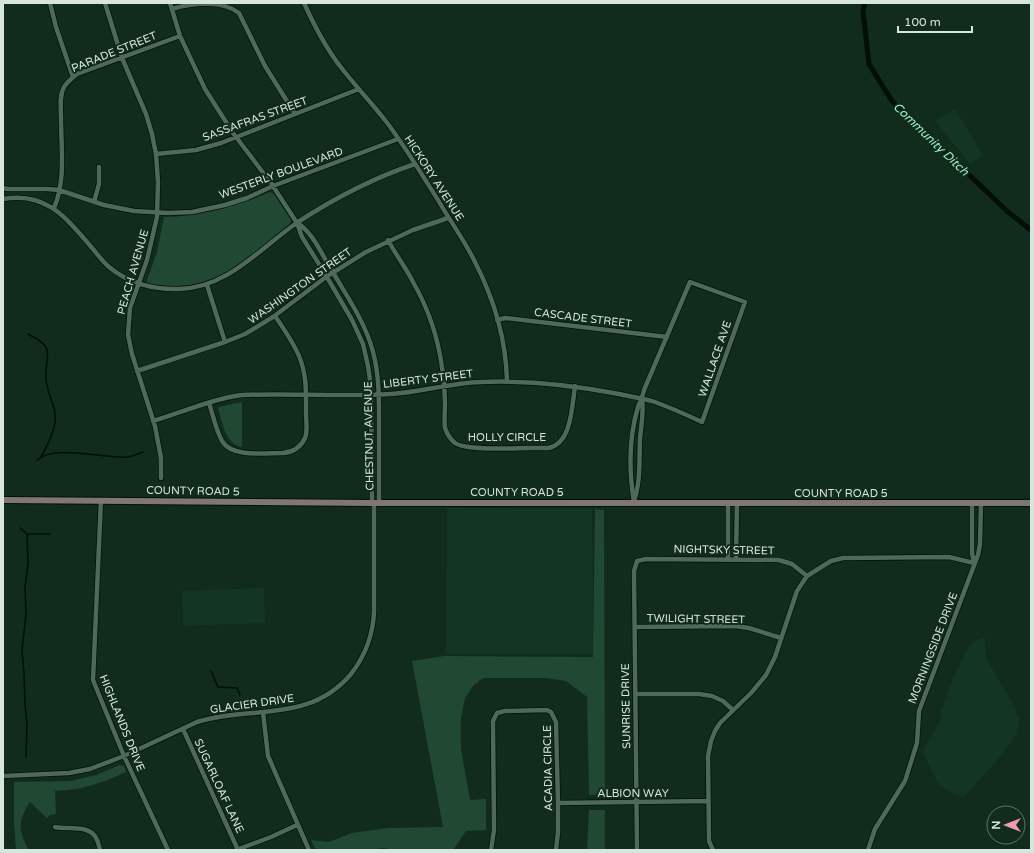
<svg xmlns="http://www.w3.org/2000/svg" width="1034" height="853" font-family="'Varela Round',sans-serif">
  <style>
    .built { fill: #133624 }
    .green { fill: #214832 }
    .lines { fill: none; stroke-linecap: round; stroke-linejoin: round }
    .stream { stroke: #010f06; stroke-width: 1.5 }
    .canal { stroke: #010f06; stroke-width: 5 }
    .street-casing { stroke: #001307; stroke-width: 6 }
    .secondary-casing { stroke: #001307; stroke-width: 8 }
    .street { stroke: #4e6959; stroke-width: 4.5 }
    .secondary { stroke: #807774; stroke-width: 6 }
    .labels { text-anchor: middle; dominant-baseline: central; stroke-width: 4; stroke-linejoin: round; paint-order: stroke }
    .street-label { font-size: 11px; fill: #d7e6dc; stroke: #112b1d }
    .water-label { font-size: 12px; font-style: italic; fill: #9aefbe; stroke: #112b1d }
  </style>
  <rect width="100%" height="100%" fill="#112b1d"/>
  <path class="built" d="M955,109L983,155L970,164L935,121Z
    M447,508L592,509L594,654H446Z
    M264,588L265,623L183,626L182,591Z
    M985,638V646L987,660L1013,703L1019,720L1016,735L1001,756L964,797L955,795L938,784L923,753L926,745L940,722L941,712L951,683L968,647L978,639Z"/>
  <path class="green" d="M270,192L274,194L291,220L290,224C242,262 213,297 146,283L157,252L164,217C202,216 235,206 270,192Z
    M242,402V447C225,444 223,423 218,409L219,407Z
    M595,509L604,510L605,794L589,795L587,697L566,681L545,678H483L473,686L465,698L461,719V749L470,800L486,799V830L466,831L453,850H392L384,848L368,850H316L311,840L329,842L352,833L388,828L443,827L412,661L444,656L593,657Z
    M120,765L124,766L126,772C102,783 83,790 55,791L56,814L50,815L47,818L30,802C18,820 18,831 29,850H16L14,824V782L70,781L96,775Z
    M589,810H605V850H587Z"/>
  <g class="lines">
    <path class="stream" d="M28,334C34,337 42,341 46,347C50,354 45,368 46,377C46,390 53,401 55,413C57,428 48,444 41,457
      M37,460C55,444 105,459 128,457C133,456 138,454 143,452
      M20,528L27,534L28,563L25,588L26,614L22,650L24,674L25,703L27,725L26,757
      M28,534H50
      M211,671L218,687L237,688L240,695"/>
    <path class="canal" d="M865,3L863,11L869,64L892,101L1008,212L1031,230"/>
    <g class="street-casing">
      <path id="street" d="M50,3L56,27L73,77
        M105,3L122,58L146,114L152,134L156,154L158,182L157,217L147,260L130,308L128,335L132,354L155,426L161,458V478
        M170,3L180,36L205,89L233,133L271,183L297,223L302,237L324,272L352,320L363,344L368,366L371,387L372,503
        M304,3C314,25 325,47 340,66C355,86 373,104 388,124C406,148 422,175 438,200C450,221 465,241 475,262C494,299 506,341 507,381
        M172,9C192,3 223,0 239,13L265,66L295,114
        M156,154L196,150L221,143L359,89
        M3,188L7,189H47L59,190L104,205L134,211L168,213L192,212L225,205L247,198L273,186L398,139
        M3,199C47,191 67,219 93,249C98,255 103,262 109,267C128,283 154,290 179,289C228,288 260,248 298,222C335,198 373,178 415,164
        M94,202L99,184V167
        M54,208C66,181 61,147 61,118C61,108 59,96 64,87C67,82 72,78 77,74L180,36
        M297,223C312,231 322,255 331,269C345,293 361,316 370,342C380,370 379,400 379,429C379,454 379,478 379,502
        M388,240C396,255 406,268 413,282C428,308 438,338 442,367C444,379 445,392 445,404C445,411 444,421 445,428C447,434 450,439 455,443C466,451 515,448 530,448C536,448 542,448 548,448C572,444 572,405 575,386
        M207,285L225,342
        M497,320L505,318L667,337
        M137,371L225,342L245,334L273,317L326,277L366,252L413,230L448,218
        M209,403C213,415 216,430 222,441C232,458 266,453 283,453C293,452 301,447 305,438C308,431 306,421 306,413C306,393 307,375 299,356C293,342 284,329 275,316
        M153,421C183,412 212,399 242,395C292,393 341,397 391,394C421,392 450,383 481,382C528,380 573,385 619,394C631,397 644,398 655,402C671,408 687,415 702,422L745,302L690,282L644,390C643,396 640,401 638,407C629,437 629,472 634,502
        M101,500L93,680L124,756L168,850
        M634,501C641,481 639,459 640,439C641,426 644,413 642,399
        M728,503V559
        M972,503V553L974,563
        M736,559L737,503
        M635,627L735,626L749,628L781,638
        M635,694H699L712,696L723,701L733,710
        M263,712L268,756L309,850
        M183,729L238,850
        M3,776L69,773L90,769L124,756L197,722C251,705 309,724 351,674C365,656 373,635 374,612V503
        M558,803L708,801
        M55,827C68,830 89,824 96,838C98,841 99,846 100,850
        M236,850L271,837L297,825
        M491,850L494,830L493,721L497,713L505,711L547,710L551,712L556,722L558,803V832L556,850
        M637,850L634,571L637,561L646,559L779,560L792,564L807,576
        M713,850L709,841L708,756L711,741L715,731L720,723L751,693L766,675L775,657L797,591L807,576L831,561L843,558L949,557L974,563
        M868,850L875,829L905,781L917,743L919,711L978,555L980,544L981,503"/>
    </g>
    <g class="secondary-casing">
      <path id="secondary" d="M3,500L372,503H1031"/>
    </g>
    <use href="#street" class="street"/>
    <use href="#secondary" class="secondary"/>
  </g>
  <g class="labels">
    <g class="street-label">
      <text transform="translate(114 52) rotate(-22)">PARADE STREET</text>
      <text transform="translate(255 119) rotate(-20)">SASSAFRAS STREET</text>
      <text transform="translate(281 173) rotate(-20)">WESTERLY BOULEVARD</text>
      <text transform="translate(434 178) rotate(57)">HICKORY AVENUE</text>
      <text transform="translate(133 272) rotate(-74)">PEACH AVENUE</text>
      <text transform="translate(300 286) rotate(-35)">WASHINGTON STREET</text>
      <text transform="translate(583 318) rotate(7)">CASCADE STREET</text>
      <text transform="translate(715 359) rotate(-71)">WALLACE AVE</text>
      <text transform="translate(428 379) rotate(-7)">LIBERTY STREET</text>
      <text transform="translate(369 436) rotate(-91)">CHESTNUT AVENUE</text>
      <text x="507" y="437">HOLLY CIRCLE</text>
      <text transform="translate(193 491) rotate(1)">COUNTY ROAD 5</text>
      <text x="517" y="492">COUNTY ROAD 5</text>
      <text x="841" y="493">COUNTY ROAD 5</text>
      <text transform="translate(724 550) rotate(1)">NIGHTSKY STREET</text>
      <text transform="translate(696 619) rotate(1)">TWILIGHT STREET</text>
      <text transform="translate(933 648) rotate(-69)">MORNINGSIDE DRIVE</text>
      <text transform="translate(252 704) rotate(-8)">GLACIER DRIVE</text>
      <text transform="translate(626 706) rotate(-91)">SUNRISE DRIVE</text>
      <text transform="translate(122 723) rotate(68)">HIGHLANDS DRIVE</text>
      <text transform="translate(548 768) rotate(-91)">ACADIA CIRCLE</text>
      <text transform="translate(219 786) rotate(65)">SUGARLOAF LANE</text>
      <text x="633" y="793">ALBION WAY</text>
    </g>
    <g class="water-label">
      <text transform="translate(931 139) rotate(44)">Community Ditch</text>
    </g>
  </g>
  <rect width="1034" height="853" fill="none" stroke="#d7e6dc" stroke-width="8"/>
  <g transform="translate(1006 825) rotate(270)"><circle r="19" fill="#112b1d" stroke="#607669"/>
  <path d="M0-3L7 15L0 10L-7 15Z" fill="#f19ab2"/>
  <text y="-6" font-size="11" font-weight="bold" text-anchor="middle" fill="#d7e6dc">N</text>
  </g>
  <path d="M898 26v6h74v-6" fill="none" stroke="#d7e6dc" stroke-width="2"/>
  <text x="904" y="26" font-size="12" fill="#d7e6dc" stroke="#112b1d" stroke-width="3" paint-order="stroke">100 m</text>
</svg>
